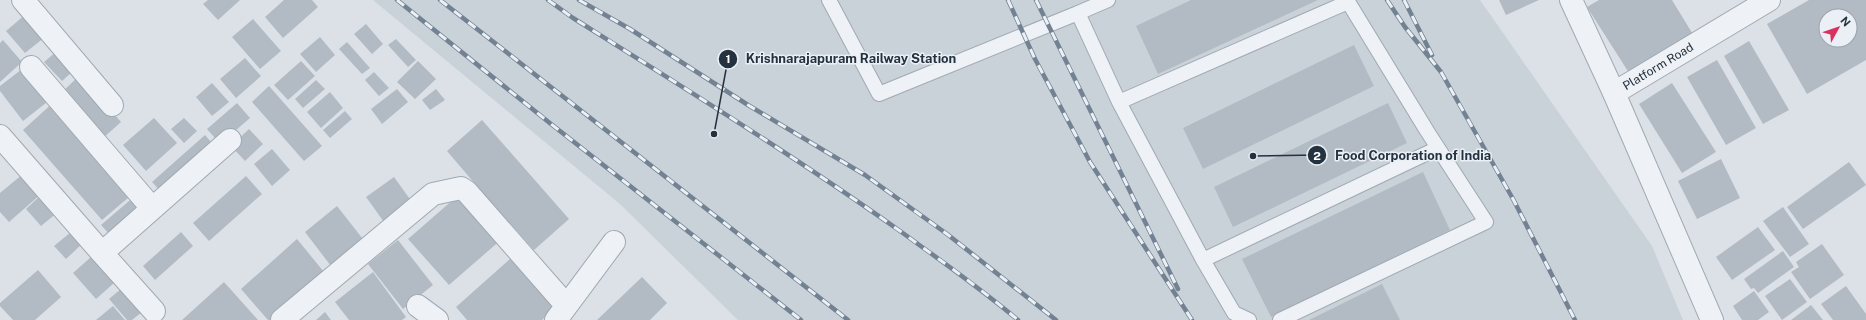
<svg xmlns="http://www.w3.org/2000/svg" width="1866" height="320" font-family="'Public Sans',sans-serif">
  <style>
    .built { fill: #c9d1d9 }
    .building { fill: #b2bbc4; fill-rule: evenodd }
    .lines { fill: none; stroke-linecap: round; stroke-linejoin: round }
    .service-casing { stroke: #a0a9b1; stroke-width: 16 }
    .minor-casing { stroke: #a0a9b1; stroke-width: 24 }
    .tertiary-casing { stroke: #a0a9b1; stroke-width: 24 }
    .service { stroke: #eef1f5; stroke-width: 14 }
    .minor { stroke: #eef1f5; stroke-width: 22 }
    .tertiary { stroke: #eef1f5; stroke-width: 22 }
    .rail-casing { stroke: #738292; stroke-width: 4.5 }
    .rail { stroke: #eaf0f5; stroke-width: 3; stroke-dasharray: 9; stroke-linecap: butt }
    .labels { text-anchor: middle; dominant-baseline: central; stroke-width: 3; stroke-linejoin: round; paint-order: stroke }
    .street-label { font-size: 12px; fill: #24313e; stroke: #eaf0f5 }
    .leader { fill: none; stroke: #24313e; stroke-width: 1.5 }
    .callout-dot { fill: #24313e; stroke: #eaf0f5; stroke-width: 1.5 }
    .mark-label { font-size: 12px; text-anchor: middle; font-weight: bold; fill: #fff }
    .callout-label { font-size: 13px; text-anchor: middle; font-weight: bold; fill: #24313e; stroke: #eaf0f5; stroke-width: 3; stroke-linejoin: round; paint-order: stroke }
  </style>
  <rect width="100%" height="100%" fill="#dbe1e7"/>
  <path class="built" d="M373,0H1480L1652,246L1683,320H738L620,204Z"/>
  <path class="building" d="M208,0H240L218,20L203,4Z
    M284,0H312L318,7L283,38L265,17Z
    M1191,0H1318L1158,74L1136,26Z
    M1499,0H1539L1506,15Z
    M1599,0H1672L1694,36L1631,76L1587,7Z
    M1809,0H1866V60L1807,94L1767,24ZM1826,16H1850V40H1826Z
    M26,14L45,37L25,53L6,31Z
    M253,19L281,51L260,69L232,37Z
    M366,24L383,44L372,54L354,34Z
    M320,37L335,55L316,72L300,54Z
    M396,39L416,60L408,67L388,45Z
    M3,40L22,62L0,82V43Z
    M1749,41L1789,110L1763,124L1724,56Z
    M347,42L370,68L362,74L339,49Z
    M1354,45L1374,86L1203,169L1183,128Z
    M56,52L73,71L62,81L44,62Z
    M245,58L261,76L236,98L220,79Z
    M1717,60L1756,128L1726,145L1687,77Z
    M301,61L315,76L288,100L274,85Z
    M418,61L436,79L415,99L397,82Z
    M26,66L51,99L23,121L0,91V86Z
    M374,72L389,88L379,96L365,80Z
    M80,75L121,122L102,139L61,93Z
    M316,80L325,89L303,108L295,99Z
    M212,83L229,102L212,116L196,97Z
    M1672,83L1716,152L1682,173L1639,104Z
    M269,86L322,146L304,161L252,102Z
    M397,89L408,102L382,124L371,109Z
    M436,89L445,100L430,110L422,100Z
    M330,92L343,108L321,128L307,112Z
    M55,101L135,192L102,220L23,130Z
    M237,103L250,118L220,144L207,129Z
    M1388,103L1407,143L1233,227L1214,187Z
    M345,111L352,119L330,138L323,130Z
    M154,118L177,143L146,171L123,145Z
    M184,118L197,131L184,143L171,129Z
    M482,120L569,219L534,250L494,205L487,211L475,198L482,192L447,151Z
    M249,129L263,144L245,161L231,146Z
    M205,135L218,150L165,196L152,182Z
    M272,149L290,170L272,186L254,164Z
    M1721,159L1740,198L1697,219L1678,181Z
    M1849,162L1866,185L1803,229L1787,207Z
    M1423,172L1450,230L1271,317L1242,259Z
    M23,174L41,194L9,222L0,212V193Z
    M246,176L262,194L209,241L193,223Z
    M394,177L412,202L384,222L366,197Z
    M462,192L503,238L449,285L408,239Z
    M42,194L58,212L41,226L26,209Z
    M136,195L148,209L114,239L101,225Z
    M337,206L366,243L334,270L305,232Z
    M1783,207L1809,244L1790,257L1763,221Z
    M1758,227L1775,250L1732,280L1716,257Z
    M71,232L82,244L66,259L54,246Z
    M181,232L193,246L155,280L143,266Z
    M297,239L328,277L276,320H268L241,289Z
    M398,240L433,285L403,309L368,264Z
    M1822,244L1844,275L1810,299L1791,272L1799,267L1796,262Z
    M1783,251L1794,267L1758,293L1754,288L1751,289L1744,279Z
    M91,257L114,283L96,299L73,273Z
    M511,258L555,309L542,320H467L456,307Z
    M38,270L61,297L35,320H13L0,306V303Z
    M373,272L406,317L402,320H349L335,302Z
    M642,277L667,303L650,320H597Z
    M1790,279L1807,302L1782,320L1765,296Z
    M224,282L258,320H182Z
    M128,283L148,307L132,320H127L109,299Z
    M1382,284L1400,320H1309Z
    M1846,286L1866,314V320H1833L1821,304Z
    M1754,291L1769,312L1758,320H1742L1733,306Z
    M1811,305L1823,320H1791Z
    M113,306L125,320H96Z
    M325,312L331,320H316Z"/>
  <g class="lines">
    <g class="service-casing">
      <path id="service" d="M829,0L879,94L1078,13
        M1108,0L1078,13L1119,102L1348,2
        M1119,102L1203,260L1438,148
        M1203,260L1234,313L1249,320
        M1280,320L1486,222L1427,131L1347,0"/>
    </g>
    <g class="minor-casing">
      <path id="minor" d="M23,0L112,105
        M31,67L152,208
        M1614,93L1712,320
        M0,136L102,253L230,140
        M102,253L154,311
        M418,306L437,320
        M282,320L433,194L461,188L467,192L566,305
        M556,320L614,242"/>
    </g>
    <g class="tertiary-casing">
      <g id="tertiary">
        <path id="s1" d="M1571,0L1614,93L1769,0"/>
      </g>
    </g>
    <use href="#service" class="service"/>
    <use href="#minor" class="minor"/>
    <use href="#tertiary" class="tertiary"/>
    <g class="rail-casing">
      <path id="rail" d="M397,0L551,124L801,320
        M440,0L848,320
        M548,0L573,18C683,87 794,156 900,231C940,260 980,288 1018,320
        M579,0L630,29L748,105L865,175L947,234L1056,320
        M1008,0L1035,59L1090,162L1192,320
        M1036,0L1178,289
        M1387,0L1405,27L1441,72L1513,199L1575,320
        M1404,0L1432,55"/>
    </g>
    <use href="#rail" class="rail"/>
  </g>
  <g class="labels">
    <g class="street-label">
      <text stroke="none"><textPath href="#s1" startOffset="154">Platform Road</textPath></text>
    </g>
  </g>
  <path class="leader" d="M714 134L728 59M1253 156L1317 155"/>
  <g class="callout-dot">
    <circle cx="714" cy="134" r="4"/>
    <circle cx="1253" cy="156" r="4"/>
    <circle cx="728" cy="59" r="10"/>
    <circle cx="1317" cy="155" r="10"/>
  </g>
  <g class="mark-label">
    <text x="728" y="63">1</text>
    <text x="1317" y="160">2</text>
  </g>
  <g class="callout-label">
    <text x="851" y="63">Krishnarajapuram Railway Station</text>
    <text x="1413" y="160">Food Corporation of India</text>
  </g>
  <g transform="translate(1838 28) rotate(50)"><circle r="19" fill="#eaf0f5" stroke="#9ba4ac"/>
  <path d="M0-3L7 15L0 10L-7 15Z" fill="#db315f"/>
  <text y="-6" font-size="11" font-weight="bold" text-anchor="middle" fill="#24313e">N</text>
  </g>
</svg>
